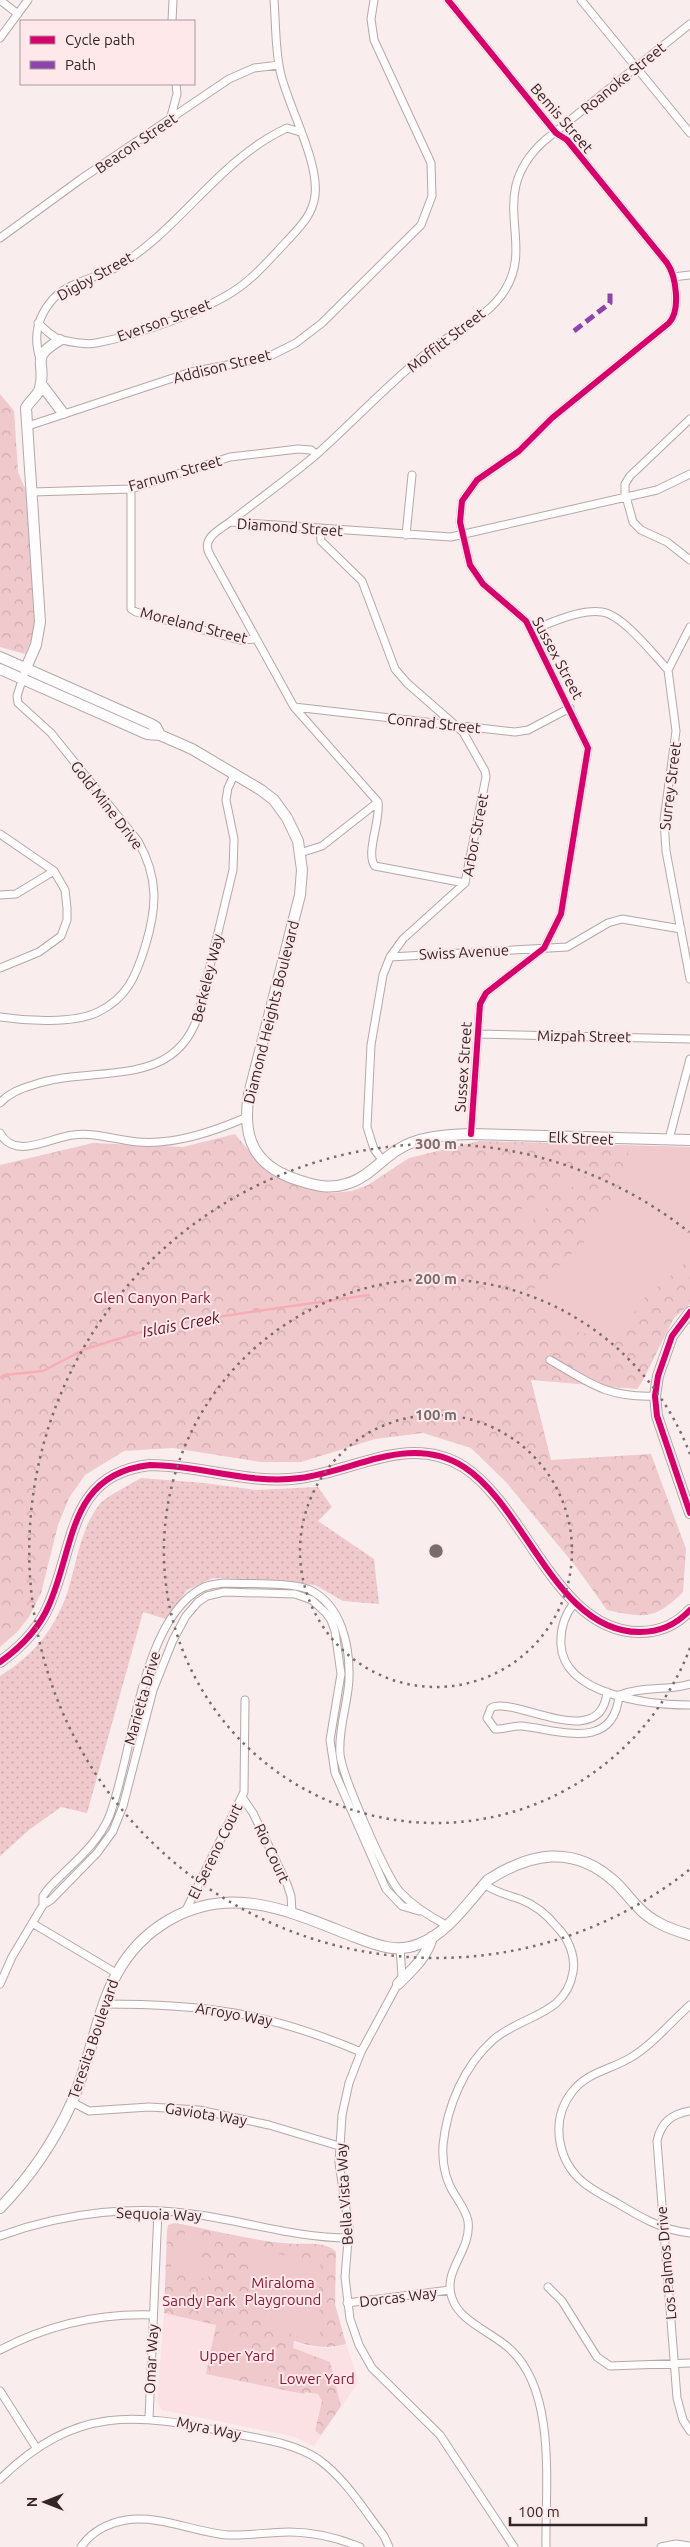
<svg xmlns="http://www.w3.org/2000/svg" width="690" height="2547" font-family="Ubuntu,sans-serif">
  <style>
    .built { fill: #fbe1e4 }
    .grass { fill: url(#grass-dots) }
    .park { fill: url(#park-crowns) }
    .garden { fill: #f0c9cc }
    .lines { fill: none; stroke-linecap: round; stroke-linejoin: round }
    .stream { stroke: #f6adb6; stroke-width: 2.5 }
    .street-casing { stroke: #b4a8a9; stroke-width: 9 }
    .secondary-casing { stroke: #b4a8a9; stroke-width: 12 }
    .street { stroke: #fefcfc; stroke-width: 7 }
    .secondary { stroke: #fefcfc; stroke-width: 10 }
    .quiet { stroke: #8e44ad; stroke-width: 5; stroke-dasharray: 10 5; stroke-linecap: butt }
    .cycleway-casing { stroke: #fee8e9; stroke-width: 9 }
    .cycleway { stroke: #d6006c; stroke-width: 6 }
    .ring { fill: none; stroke: #786c6c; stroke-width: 2.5; stroke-dasharray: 2.5 5 }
    .labels { text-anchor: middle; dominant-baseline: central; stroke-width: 4; stroke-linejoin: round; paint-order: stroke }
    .street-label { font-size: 15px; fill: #332627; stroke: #fee8e9 }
    .park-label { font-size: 15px; fill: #8c1937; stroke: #fee8e9 }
    .water-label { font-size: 16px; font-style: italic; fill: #610822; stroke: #fee8e9 }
    .centre { fill: #786c6c; stroke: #fee8e9; stroke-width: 2.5 }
    .ring-label { font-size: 15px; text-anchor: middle; font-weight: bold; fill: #786c6c; stroke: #fee8e9; stroke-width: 4; stroke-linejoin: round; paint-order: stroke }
  </style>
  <defs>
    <pattern id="grass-dots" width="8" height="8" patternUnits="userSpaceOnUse" patternTransform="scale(1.25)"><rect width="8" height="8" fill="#f0c9cc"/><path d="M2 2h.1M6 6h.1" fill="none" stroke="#ceacaf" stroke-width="1.8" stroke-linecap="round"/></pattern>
    <pattern id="park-crowns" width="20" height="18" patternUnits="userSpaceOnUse" patternTransform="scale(1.25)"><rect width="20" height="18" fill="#f0c9cc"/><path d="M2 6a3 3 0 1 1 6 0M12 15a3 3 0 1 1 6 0" fill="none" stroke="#ceacaf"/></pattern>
  </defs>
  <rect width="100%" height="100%" fill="#f9eded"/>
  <path class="built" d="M164,2313L312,2347L334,2348L346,2344L359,2381L314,2446L295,2437L277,2433L162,2410L157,2402Z"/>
  <path class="grass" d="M141,1478L204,1483L256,1490L318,1487L332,1507L318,1521L374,1559L379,1604L343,1601L315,1585L268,1580L213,1578L187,1590L166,1619L143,1612L87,1813L61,1807L29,1830L0,1856V1676C32,1656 51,1634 65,1599C77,1567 78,1533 99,1505C106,1496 130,1485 141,1478Z"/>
  <path class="park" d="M0,394L14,411L18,472L27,493L36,623L32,640L25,654L0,647Z
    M235,1134L265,1170L273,1176L302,1187L332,1193L352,1191L368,1185L409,1158L479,1141L690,1147V1304L674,1318L643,1380L637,1389L531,1380L551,1460L651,1454L686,1549L683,1592C655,1620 644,1618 607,1610L577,1568L506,1482L471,1448L423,1433L375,1439L301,1462H261L173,1448L124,1451L85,1475L69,1498L58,1525L41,1593L29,1617L17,1632L0,1647V1165L93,1143L183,1147Z
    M175,2223C214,2230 256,2242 296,2244C309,2244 327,2242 336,2252L335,2304L346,2344C327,2349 313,2347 294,2341L293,2348L330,2362L341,2406L321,2435L315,2431L322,2401L318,2394L305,2392L304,2394L206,2374L216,2325L164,2313L167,2231L168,2225Z"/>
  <path class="garden" d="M636,1146L690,1147V1259L642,1300L616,1341L566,1329L521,1298L550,1277L567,1257L583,1245L594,1218L615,1196L630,1159L628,1152Z
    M580,1160L590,1172L565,1193L555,1181Z
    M542,1192L551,1204L527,1225L517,1213Z
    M185,2232L216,2238L213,2253L182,2246Z
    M249,2247L319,2263L321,2267L319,2276L320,2342C266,2333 245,2300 249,2247Z
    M174,2250L212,2259L208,2279L170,2271Z
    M220,2329L240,2333L236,2349L266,2356L262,2374L284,2379L283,2383L217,2368L222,2346L216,2344Z
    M313,2362L329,2366L324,2390L308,2387Z"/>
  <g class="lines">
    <path class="stream" d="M0,1378L4,1375L43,1371L85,1349L168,1324L369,1295"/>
    <g class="street-casing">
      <path id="street" d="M0,0L18,14
        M448,0L556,133L567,140L667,263C676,276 681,310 669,323L552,418L519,451L477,480L462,501L460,522L470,565L483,584L526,621L588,748L561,914L544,948L486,993L480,1004L471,1134
        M581,0L690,133
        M172,21L173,0
        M0,38L28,0
        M170,120L177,94L176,84
        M0,238L81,179L229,79L254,68L279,65
        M673,277L690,275
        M38,323C45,329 52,338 62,340C71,342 86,345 96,343C135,336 200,313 234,291C254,278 269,260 286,242C299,228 313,215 315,195C319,162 290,110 281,75C275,52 276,24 274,0
        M40,359C33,337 37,317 53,299C68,282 97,278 117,267C181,229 219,159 287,128L300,132
        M690,419L630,476L625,484V493L633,522L641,530L667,542L690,560
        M28,426L191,372L268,357L296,343L322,323L421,225L432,196L431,163L374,40L371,19L374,0
        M131,489V609L136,612L240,640L256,639
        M32,492L131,489L230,457L298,449L311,450L316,454
        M230,522C259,499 289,478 317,454C354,421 390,382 429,351C453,331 488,318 505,290C536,241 485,195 544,141L690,24
        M320,529L321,541L362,581L395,669L407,683L463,732L485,771L486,777L465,883L403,939L390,957L383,975L371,1045L367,1127L374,1149L383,1161
        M406,535L412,475
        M690,627L668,670L676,731L664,820L666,851L690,979
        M531,630C552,623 579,609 602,612C623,615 653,654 668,670
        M294,707L515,732L528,730L570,708
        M378,802L294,707L209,553C202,538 219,530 230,522L451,537L657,490L690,474
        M378,802C381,820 365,854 375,866L465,883
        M0,834L54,871L65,890L67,908V920L61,936L39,952L0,968
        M300,853L322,846L378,802
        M0,895L16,894L54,871
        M390,957L567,947L608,923L622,919L681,929
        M0,1017C26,1021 74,1024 98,1012C127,998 136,976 145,947C157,908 159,878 138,841L51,733L18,703L17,696L26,668
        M478,1034L690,1039
        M0,1103C9,1093 20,1089 33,1085C94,1064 173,1091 198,1016L233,870L234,839L226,800L228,788L235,773
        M0,1133C15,1161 51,1137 73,1135C95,1132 116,1140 138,1142C174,1145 212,1132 245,1118
        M669,1139L690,1059
        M550,1360C590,1383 607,1398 655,1396
        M575,1602C565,1614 560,1628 561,1645C564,1696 651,1705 690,1705
        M607,1692C601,1754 513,1695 491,1708L487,1718L495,1729C505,1730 513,1725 522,1726C559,1730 614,1752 619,1695
        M620,1695C643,1686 666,1691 690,1684
        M242,1797L253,1813L287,1884L291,1896L292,1912
        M484,1884C496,1893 509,1895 522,1900C535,1905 548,1916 557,1927C568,1938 576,1956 573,1972C566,2016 521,2015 493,2040C464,2066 447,2106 443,2145C442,2163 445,2180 455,2195C460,2203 466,2211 468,2221C472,2251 442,2270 452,2298C460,2323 495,2333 512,2351C557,2395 545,2488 546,2547
        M43,1905V1896L48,1889C69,1866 97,1846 109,1817C133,1757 140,1620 202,1588C208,1585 217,1584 224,1583C244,1584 294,1582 310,1590C342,1606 350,1646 349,1679C348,1704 338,1728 340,1754C342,1776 386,1876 400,1892C414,1907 429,1916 446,1925
        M185,1912L244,1792L245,1700
        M32,1923L116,1973
        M400,1948L402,1976L361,2052L349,2083L342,2115L339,2163L349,2228L345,2277L350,2319L359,2345L372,2368L440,2435L514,2547
        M0,1984L12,1957L43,1905L51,1900L97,1853L113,1831L123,1806L153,1690L173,1640L186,1616L198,1602L207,1596L224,1592L295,1594L312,1600L326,1613L331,1620L335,1631L341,1674L330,1740L335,1773L386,1889L402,1906L419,1911
        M103,2004C203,2004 267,2012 361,2052
        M690,2005C671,2022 652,2045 630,2058C610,2070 587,2072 572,2092C550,2120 557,2161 584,2183C594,2191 606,2197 617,2203C640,2217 662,2230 690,2233
        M72,2102L89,2111L149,2107L199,2110L269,2125L339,2146
        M690,2111C672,2114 661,2122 657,2141L677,2398L683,2420L690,2431
        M0,2236C65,2212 138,2204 206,2216C255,2224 300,2238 349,2238
        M548,2287L562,2301L597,2357L610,2366L690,2363
        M347,2303L450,2290
        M0,2350C48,2325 99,2313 153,2315
        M0,2391L37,2449
        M149,2418L158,2211
        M0,2479C76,2405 135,2413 231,2433C260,2439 292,2442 318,2459C345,2478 364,2510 384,2536L389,2547
        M81,2547C91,2532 108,2523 126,2520C160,2515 194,2532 228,2535C248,2536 268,2532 289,2532C313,2532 338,2538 360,2547
        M661,2547L676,2544L690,2546"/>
    </g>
    <g class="secondary-casing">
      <path id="secondary" d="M41,384L63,413
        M0,657L151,724L156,727L160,735
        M26,668L36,645L40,622L26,408C30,400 38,396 40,388C47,361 28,359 60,340
        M0,669L147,734L160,735L192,749L261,790L274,800L287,818L298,841L302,870L300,895L249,1094C241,1140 256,1168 301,1181C317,1186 330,1189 346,1184C366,1179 380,1161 397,1150C419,1136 446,1135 471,1134L690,1140
        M690,1312L672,1336L658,1376L655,1396L657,1416L690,1513
        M0,1662C21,1647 39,1629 49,1605C75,1546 68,1474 150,1465C200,1465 250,1485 300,1478C355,1471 410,1433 464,1467C526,1507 557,1633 640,1632C660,1632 676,1625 690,1610
        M398,1984C412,1970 427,1957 432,1937
        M0,2208C29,2178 55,2140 72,2102C102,2034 97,1962 169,1920C232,1884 289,1911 350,1935C373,1944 395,1954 419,1944C447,1934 469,1901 488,1880C530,1853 573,1844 614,1881C622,1888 629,1898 637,1906C651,1922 670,1929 690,1935"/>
    </g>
    <use href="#street" class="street"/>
    <use href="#secondary" class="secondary"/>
    <path class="quiet" d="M574,331L610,303V292"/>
    <g class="cycleway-casing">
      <path id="cycleway" d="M448,0L556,133L567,140L667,263C676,276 681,310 669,323L552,418L519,451L477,480L462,501L460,522L470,565L483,584L526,621L588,748L561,914L544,948L486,993L480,1004L471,1134
        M690,1312L672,1336L658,1376L655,1396L657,1416L690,1513
        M0,1662C21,1647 39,1629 49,1605C75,1546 68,1474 150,1465C200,1465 250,1485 300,1478C355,1471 410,1433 464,1467C526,1507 557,1633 640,1632C660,1632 676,1625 690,1610"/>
    </g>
    <use href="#cycleway" class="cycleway"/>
  </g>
  <g class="ring">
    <circle cx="436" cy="1551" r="136"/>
    <path d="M690 1648A272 272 0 1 1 690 1454"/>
    <path d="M689 1870A407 407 0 1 1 689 1232"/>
  </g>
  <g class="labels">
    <g class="street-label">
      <text transform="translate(623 78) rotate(-39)">Roanoke Street</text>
      <text transform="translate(562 118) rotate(49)">Bemis Street</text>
      <text transform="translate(136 143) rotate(-34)">Beacon Street</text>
      <text transform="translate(95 276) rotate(-29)">Digby Street</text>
      <text transform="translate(164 320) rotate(-20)">Everson Street</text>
      <text transform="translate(446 340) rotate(-38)">Moffitt Street</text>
      <text transform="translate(222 366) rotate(-14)">Addison Street</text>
      <text transform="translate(175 473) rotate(-16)">Farnum Street</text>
      <text transform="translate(290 527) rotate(4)">Diamond Street</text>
      <text transform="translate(194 625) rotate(14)">Moreland Street</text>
      <text transform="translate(558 658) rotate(62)">Sussex Street</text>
      <text transform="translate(434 723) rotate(6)">Conrad Street</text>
      <text transform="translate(670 786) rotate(-83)">Surrey Street</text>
      <text transform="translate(107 805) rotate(52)">Gold Mine Drive</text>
      <text transform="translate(475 835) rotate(-79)">Arbor Street</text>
      <text transform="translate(464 952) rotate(-3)">Swiss Avenue</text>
      <text transform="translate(207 978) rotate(-76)">Berkeley Way</text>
      <text transform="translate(271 1012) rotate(-76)">Diamond Heights Boulevard</text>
      <text transform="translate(584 1036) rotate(1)">Mizpah Street</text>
      <text transform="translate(463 1067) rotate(-86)">Sussex Street</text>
      <text transform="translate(581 1138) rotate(2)">Elk Street</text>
      <text transform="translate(142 1698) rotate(-74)">Marietta Drive</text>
      <text transform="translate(215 1851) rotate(-64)">El Sereno Court</text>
      <text transform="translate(272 1853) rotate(65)">Rio Court</text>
      <text transform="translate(234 2014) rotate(10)">Arroyo Way</text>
      <text transform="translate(93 2039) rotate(-71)">Teresita Boulevard</text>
      <text transform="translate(206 2114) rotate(9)">Gaviota Way</text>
      <text transform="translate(344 2194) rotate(-94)">Bella Vista Way</text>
      <text transform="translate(159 2214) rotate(2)">Sequoia Way</text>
      <text transform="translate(666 2263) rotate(-95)">Los Palmos Drive</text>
      <text transform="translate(398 2297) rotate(-7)">Dorcas Way</text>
      <text transform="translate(151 2359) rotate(-87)">Omar Way</text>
      <text transform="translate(209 2428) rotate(12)">Myra Way</text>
    </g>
    <g class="park-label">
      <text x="152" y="1297">Glen Canyon Park</text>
      <text x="283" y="2282">Miraloma<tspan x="283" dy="17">Playground</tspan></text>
      <text x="199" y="2300">Sandy Park</text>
      <text x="237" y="2355">Upper Yard</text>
      <text x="317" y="2378">Lower Yard</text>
    </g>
    <g class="water-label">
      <text transform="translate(181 1324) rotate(-11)">Islais Creek</text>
    </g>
  </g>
  <circle cx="436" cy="1551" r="8" class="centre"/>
  <g class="ring-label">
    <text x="436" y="1149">300 m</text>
    <text x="436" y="1284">200 m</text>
    <text x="436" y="1420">100 m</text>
  </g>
  <rect x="20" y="20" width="175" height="65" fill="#fee8e9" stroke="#ad9a9b"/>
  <rect x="30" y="36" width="25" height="8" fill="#d6006c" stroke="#ad9a9b"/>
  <text x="65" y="45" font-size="15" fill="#332627">Cycle path</text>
  <rect x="30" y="61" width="25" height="8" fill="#8e44ad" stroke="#ad9a9b"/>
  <text x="65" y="70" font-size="15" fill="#332627">Path</text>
  <g transform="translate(45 2502) rotate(270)" stroke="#fee8e9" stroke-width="4" paint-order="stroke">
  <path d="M0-4L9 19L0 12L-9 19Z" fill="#332627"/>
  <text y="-8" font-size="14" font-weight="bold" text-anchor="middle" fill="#332627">N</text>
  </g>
  <path d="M510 2517v8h136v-8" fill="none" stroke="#332627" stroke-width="2.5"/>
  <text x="518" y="2517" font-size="15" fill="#332627" stroke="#fee8e9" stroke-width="4" paint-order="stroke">100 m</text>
</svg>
